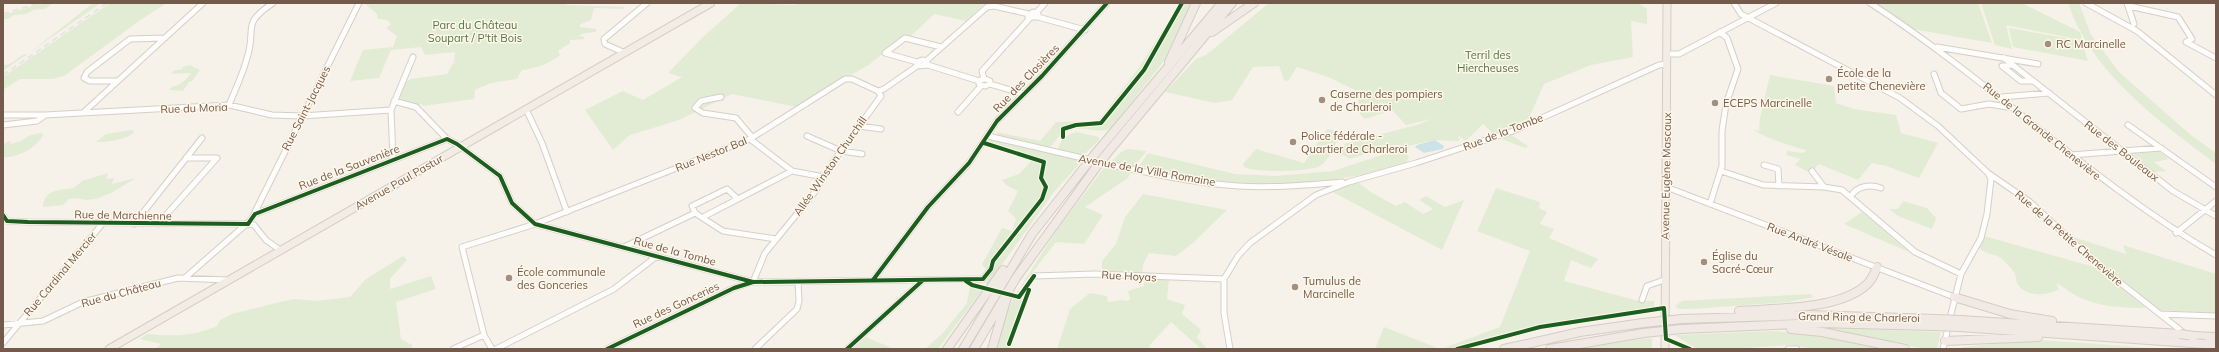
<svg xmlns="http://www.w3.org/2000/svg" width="2219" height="352" font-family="Mulish,sans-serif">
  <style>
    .green { fill: #e2ecd4 }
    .water { fill: #cbe3e6 }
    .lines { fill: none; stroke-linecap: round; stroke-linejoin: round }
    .minor-casing { stroke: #d5cfc8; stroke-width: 7 }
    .major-casing { stroke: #d5ccc5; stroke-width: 9 }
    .highway-casing { stroke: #d5ccc5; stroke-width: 10 }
    .minor { stroke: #fefdfc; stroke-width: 5 }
    .major { stroke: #f1ede5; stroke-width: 7 }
    .highway { stroke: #f0e9e4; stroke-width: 8 }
    .rail { stroke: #e4e1e4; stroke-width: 1.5; stroke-dasharray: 6 4; stroke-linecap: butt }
    .highway-bridge-casing { stroke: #d5ccc5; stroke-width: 10; stroke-linecap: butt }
    .highway-bridge { stroke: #f0e9e4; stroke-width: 8 }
    .cycleway-casing { stroke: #fef7ea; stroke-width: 6 }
    .cycleway { stroke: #1b5e20; stroke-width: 4 }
    .poi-dot { fill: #a18f82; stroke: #fef7ea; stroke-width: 1.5 }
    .labels { text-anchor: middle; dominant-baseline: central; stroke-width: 3; stroke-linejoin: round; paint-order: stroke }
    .park-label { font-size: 11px; fill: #517842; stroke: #fef7ea }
    .poi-label { font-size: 11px; fill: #735a4a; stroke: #fef7ea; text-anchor: start }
    .street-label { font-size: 11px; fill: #735a4a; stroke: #fef7ea }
  </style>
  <rect width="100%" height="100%" fill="#f6f2e9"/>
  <path class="green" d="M43,3H53L45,9L33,10L26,14L14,15L8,19H3V15Z
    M93,3H101L3,71V65C15,65 18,54 28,54Z
    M110,3L165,4L139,21L64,76L53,79H20L3,90V77Z
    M364,3H567L566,5L625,7L623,9L594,8L591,20L581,24L579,27L597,29L595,32L581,34L579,36L584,37V39L570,40V43L558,51L560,55C549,64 536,68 522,70L517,79L491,83L475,90L474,99L423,106L422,104L417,105L402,101L401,98L397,99L405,82L411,79L447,74L453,63H457L454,62L455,52L425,55L421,47L391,50L379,78L350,81L363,50L393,47L397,36L386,28L391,24L387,20L378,19L377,14Z
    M741,3L795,5L797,3H985L966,21L934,14L911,36H905L870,64L797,107L732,94L679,120L630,135L613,150L585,110L623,91L643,100L682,77L668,73L703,37Z
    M1180,3H1195L1164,61L1111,128C1098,135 1082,125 1068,130C1057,134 1056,144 1047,149L999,138L997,132L1040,141L1056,122L1098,121L1138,69Z
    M1269,3H1638L1647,9V24L1631,21L1633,57L1591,65L1544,84L1529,118L1532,122L1496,136L1483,124L1466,141L1457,135L1460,140L1458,141L1435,140L1408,146L1394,145L1350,159L1341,154L1344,144L1420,124L1431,119L1406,125L1392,110L1365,119L1360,114L1357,91L1328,77L1297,67L1288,81L1284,80L1279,66L1253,67L1232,100L1215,103L1165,92L1196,59L1206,55Z
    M1875,3H1978L1992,43L1912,29Z
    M1981,3H2022L2080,32L2082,40L2006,25L2012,49L1995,45Z
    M2068,3H2079L2091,35L2120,73L2192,136L2216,153V164C2159,121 2092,74 2068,3Z
    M2009,28L2082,41L2088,61L2013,47Z
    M190,65L200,70L192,81L189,82L183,91L169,90L172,87C182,84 185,81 191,73L171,74L173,71L183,69L182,67Z
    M1770,75L1834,86L1836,103L1854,109L1896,115L1901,133L1938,143L1919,178L1886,166L1872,163L1858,180L1819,164L1811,172L1806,171L1795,165L1800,159L1786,155L1787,151L1803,153L1806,150C1796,148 1761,136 1754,130L1759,131L1760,118Z
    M1327,129L1342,132C1336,142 1330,160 1320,166C1309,172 1254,173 1244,167L1243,164L1256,149L1304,163Z
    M132,130L134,132C129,139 105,143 96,142L106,134Z
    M1077,132L1099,137V140C1080,159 1083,157 1058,150C1060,140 1067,134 1077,132Z
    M42,133L43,134C42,137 40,141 38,142C32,150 12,159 3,157V144L11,141L10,144L21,141L30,135Z
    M1510,134L1528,146L1525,148L1499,138Z
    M990,138L1079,160L1080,163L1054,192L988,284H985L992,272L984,267L982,264L1002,228L1012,231L1016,219L1008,211L1018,191L1006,185L1002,180L1019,174L1032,160L987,146Z
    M1128,149L1147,151L1134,166L1112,161L1121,152Z
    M1394,151L1407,154L1409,157L1406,163C1321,191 1225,189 1139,166L1148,153L1235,174L1275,176L1333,171Z
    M2158,151L2169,159L2154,162L2166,171L2154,172L2133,154Z
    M1106,165L1132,170L1128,178L1085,207L1103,215L1084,244L1056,242L1015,295L1057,230Z
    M108,173L106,179L114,178L112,184L136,178L111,193L96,199L87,200L75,198L69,199L63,205L43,207C44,189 61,190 74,188L82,181Z
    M1355,180L1369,191L1396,206L1405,202L1423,214L1433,209L1419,200L1426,196L1445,207L1464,200L1442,250L1329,190Z
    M1496,188L1540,202L1539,208L1547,212L1540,224L1554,229L1549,238L1598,259L1591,268L1571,260L1564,281L1639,301H1654V312L1540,330L1467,349H1441L1500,327L1530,251L1477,231Z
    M1143,194L1227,210L1194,242L1176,256L1149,253L1143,265L1142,276L1102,274V261L1116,244L1125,217Z
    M1903,201L1927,208L1936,218L1932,229L1898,216L1889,209H1898Z
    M1862,212L1909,252L1844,224Z
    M1984,236L2091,266L2100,270L2146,308C2123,308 2098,307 2077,296C2069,292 2063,286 2056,283L2059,289C2048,296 2025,298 2017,283C2016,281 2016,277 2015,274C2013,269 2005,262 2001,258C1994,253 1984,255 1979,247Z
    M2070,236L2126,254L2123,245L2216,274L2215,313L2159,310L2107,271Z
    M403,256L407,260L390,279V289L431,276L436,289L396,302L401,339L412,345V349H155L161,344L140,339L147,334C174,336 191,337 217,326L220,320L232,314L280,302L294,299L317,301L350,297L366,279Z
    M1145,276L1169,278L1167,299L1185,305L1182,314L1201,330L1197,337L1207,349H1201L1171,322L1150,345L1149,349H1057L1070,309L1090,293L1107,296L1108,302L1121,300L1128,301L1130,299L1128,291L1144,286Z
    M970,286L983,289L938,349H925L943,333L967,303Z
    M1810,294L1814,297L1788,302L1693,309H1679L1675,306L1682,301Z
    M1021,298L1024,299L1015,318L1008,349H998C1001,331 1005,316 1013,299Z
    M1384,327L1440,349H1375Z
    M1813,327L1941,332L1937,349H1925Z
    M1774,331L1805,334L1890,349H1816L1791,345L1731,349H1697L1674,335Z
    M866,337L894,349H853Z
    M1652,338V348L1583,349L1608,343Z
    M2041,340L2168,349H1966L1961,347Z"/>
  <path class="water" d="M1435,140L1444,146L1443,149L1424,153L1415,147L1417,145Z"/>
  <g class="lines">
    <g class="minor-casing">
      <path id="minor" d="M1734,3L1741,14L1900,98L1938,126L1988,173L2030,202L2099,266L2184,333
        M1870,3C1991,81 2092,183 2216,255
        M2086,3L2137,31L2216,95
        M2127,3L2134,24
        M2129,6L2178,17L2192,39L2186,42L2216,58
        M1033,12L1038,14V17H1028Z
        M1036,13L1045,3
        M1038,17L1085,30
        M1937,47L2038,64
        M625,53L605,44L604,39L647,3
        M1668,54H1679L1776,3
        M2004,58L2173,191L2216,216
        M922,60L927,61L928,65L917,66V62Z
        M926,61L987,7L994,6L1029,14
        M917,62L885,53L905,38L941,47
        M928,65L979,81
        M2012,65L2002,66L2021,81H2033
        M1934,74L1941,93L1961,109L1989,104L2013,108
        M984,79L982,71L1030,18
        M985,79L990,81V84L985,86L979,84L980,80Z
        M117,81H90L84,78L87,72L130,39L165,38
        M990,84L1024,94
        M721,97L701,101L695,108L703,113L736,118L752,137
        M2002,97L2049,93
        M394,101L416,107L447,139
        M229,105C235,90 243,74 247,58C257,28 240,25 273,3
        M526,109L542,143L567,212
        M84,112L203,3
        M958,112L981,86
        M3,115H45L229,105L272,115L302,116L391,110
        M3,125L37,121L44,116
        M2128,125L2216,187
        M859,126L881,129
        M807,136L841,151L862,154
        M988,136L1091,160
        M750,139L792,171L824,177
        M2071,155L2161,148
        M393,159L391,110L413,57
        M1099,162C1145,172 1191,183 1238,186C1273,188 1307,185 1342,182
        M1764,165L1778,169L1779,186
        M1721,171L1763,185L1824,187L1842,190L1915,252L1961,274
        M1812,171L1824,187
        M1666,187L1954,297
        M1851,196C1857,186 1870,184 1881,188
        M1710,204L1722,166V131L1726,104L1738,69L1727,38L1720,32
        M695,213L723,231L776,239
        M695,213L692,206L727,189L738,199
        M255,214L447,139L457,144L500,176L512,203L535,224L753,282L983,279L991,269
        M3,215L7,221L28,222L248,224L254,225L266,240L280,250
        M705,216L792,171
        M134,224L202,138
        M158,224L217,158H186
        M2176,233L2216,201
        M624,247L695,213
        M1034,276L1095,274L1224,279
        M186,277L251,220L359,3
        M873,280L928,207L969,163L997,121L1042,76L1107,3
        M753,282L765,253L814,193L833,162L881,96L878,91L884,89L917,66
        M1642,300L1647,286L1664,280
        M1951,314L1961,274L1981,238L1987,214L1991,179L1988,173
        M2160,314L2216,316
        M3,325L43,321L83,302L178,278L228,280
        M3,343L103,223
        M453,349L484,335
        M492,349L484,335L462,247L535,224L750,139L845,79H852L878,91
        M496,349L614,289L657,256
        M607,349L734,288L752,282
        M755,349L797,309L799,301L798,281
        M847,349L922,281
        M1230,349L1224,313V279L1238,256L1250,243L1316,195L1349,182L1416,163L1513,131L1659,65L1667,64
        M1788,349H1797
        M1943,349L1947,332"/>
    </g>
    <g class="major-casing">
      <path id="major" d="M109,349L711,3
        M1665,349L1667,3"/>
    </g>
    <g class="highway-casing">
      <path id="highway" d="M1212,32L1254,3
        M1169,62L1196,3
        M1095,154L1222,3
        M1104,157L1232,3
        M1954,297L2010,314L2052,321
        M1739,311C1775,308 1835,310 1864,287C1871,282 1874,275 1877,267
        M1682,319L1809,315L1936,319
        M1961,320L2180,334
        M1959,327L2192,343
        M1681,329L1818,323L1933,326
        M1791,329L1822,332L1905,349
        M2194,336L2216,337
        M1945,341L2038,337
        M2205,344L2216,345
        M947,349L1003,270
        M963,349L1032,234L1087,164
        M974,349L1016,278L1097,166
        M992,349L1009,290
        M1504,349L1580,332L1643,323
        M1550,349L1644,333"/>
    </g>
    <use href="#minor" class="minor"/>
    <use href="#major" class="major"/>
    <use href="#highway" class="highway"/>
    <path class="rail" d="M3,14L39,3
      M3,75L107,3"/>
    <g class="highway-bridge-casing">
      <path id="highway-bridge" d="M1087,164L1095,154
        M1097,166L1104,157
        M1936,319L1961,320
        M1643,323L1682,319
        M1933,326L1959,327
        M1644,333L1681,329
        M2180,334L2194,336
        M2192,343L2205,344"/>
    </g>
    <use href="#highway-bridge" class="highway-bridge"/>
    <g class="cycleway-casing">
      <path id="cycleway" d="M1063,137V129L1076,125L1101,123L1144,70L1182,3
        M3,215L7,221L28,222L248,224L255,214L447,139L457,144L500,176L512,203L535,224L753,282L983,279L991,269L993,261L1042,199L1046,187L1041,178L1044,162L984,143
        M873,280L928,207L969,163L997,121L1042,76L1107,3
        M966,281L972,285L1019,297L1034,276
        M1009,344L1029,290
        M607,349L734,288L753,282
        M847,349L922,281
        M1457,349L1540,327L1664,308L1666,339L1690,349"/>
    </g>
    <use href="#cycleway" class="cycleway"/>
  </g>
  <g class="poi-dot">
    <circle cx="2048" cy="44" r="4"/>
    <circle cx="1829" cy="79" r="4"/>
    <circle cx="1322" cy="100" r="4"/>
    <circle cx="1715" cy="103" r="4"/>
    <circle cx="1293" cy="142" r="4"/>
    <circle cx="1704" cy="262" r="4"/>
    <circle cx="509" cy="278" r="4"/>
    <circle cx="1295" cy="287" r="4"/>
  </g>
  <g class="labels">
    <g class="park-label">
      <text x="475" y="25">Parc du Château<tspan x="475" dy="13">Soupart / P'tit Bois</tspan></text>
      <text x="1488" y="55">Terril des<tspan x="1488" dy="13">Hiercheuses</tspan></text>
    </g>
    <g class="poi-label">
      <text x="2056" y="44">RC Marcinelle</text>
      <text x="1837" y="73">École de la<tspan x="1837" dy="13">petite Chenevière</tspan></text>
      <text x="1330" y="94">Caserne des pompiers<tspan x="1330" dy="13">de Charleroi</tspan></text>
      <text x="1723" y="103">ECEPS Marcinelle</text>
      <text x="1301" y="136">Police fédérale -<tspan x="1301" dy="13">Quartier de Charleroi</tspan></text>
      <text x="1712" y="256">Église du<tspan x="1712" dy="13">Sacré-Cœur</tspan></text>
      <text x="517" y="272">École communale<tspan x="517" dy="13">des Gonceries</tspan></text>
      <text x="1303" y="281">Tumulus de<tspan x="1303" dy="13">Marcinelle</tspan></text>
    </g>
    <g class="street-label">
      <text transform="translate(1026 78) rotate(-46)">Rue des Closières</text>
      <text transform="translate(194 108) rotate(-2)">Rue du Moria</text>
      <text transform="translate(306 108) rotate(-63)">Rue Saint-Jacques</text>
      <text transform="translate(2042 131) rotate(39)">Rue de la Grande Chenevière</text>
      <text transform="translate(1503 132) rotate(-21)">Rue de la Tombe</text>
      <text transform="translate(2122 151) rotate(38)">Rue des Bouleaux</text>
      <text transform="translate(711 154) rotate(-22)">Rue Nestor Bal</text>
      <text transform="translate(830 166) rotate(-55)">Allée Winston Churchill</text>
      <text transform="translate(349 167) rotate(-21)">Rue de la Sauvenière</text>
      <text transform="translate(1147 170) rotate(10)">Avenue de la Villa Romaine</text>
      <text transform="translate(1666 176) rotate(-89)">Avenue Eugène Mascaux</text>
      <text transform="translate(399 182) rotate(-30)">Avenue Paul Pastur</text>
      <text transform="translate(123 215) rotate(1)">Rue de Marchienne</text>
      <text transform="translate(2069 238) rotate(41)">Rue de la Petite Chenevière</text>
      <text transform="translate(1810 242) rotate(21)">Rue André Vésale</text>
      <text transform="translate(675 251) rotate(15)">Rue de la Tombe</text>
      <text transform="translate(60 274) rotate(-50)">Rue Cardinal Mercier</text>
      <text transform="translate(1129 276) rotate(3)">Rue Hoyas</text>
      <text transform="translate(121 293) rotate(-15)">Rue du Château</text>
      <text transform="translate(676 305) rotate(-25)">Rue des Gonceries</text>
      <text transform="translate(1859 317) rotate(1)">Grand Ring de Charleroi</text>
    </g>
  </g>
  <rect width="2219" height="352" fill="none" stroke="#735a4a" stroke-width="8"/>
</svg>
